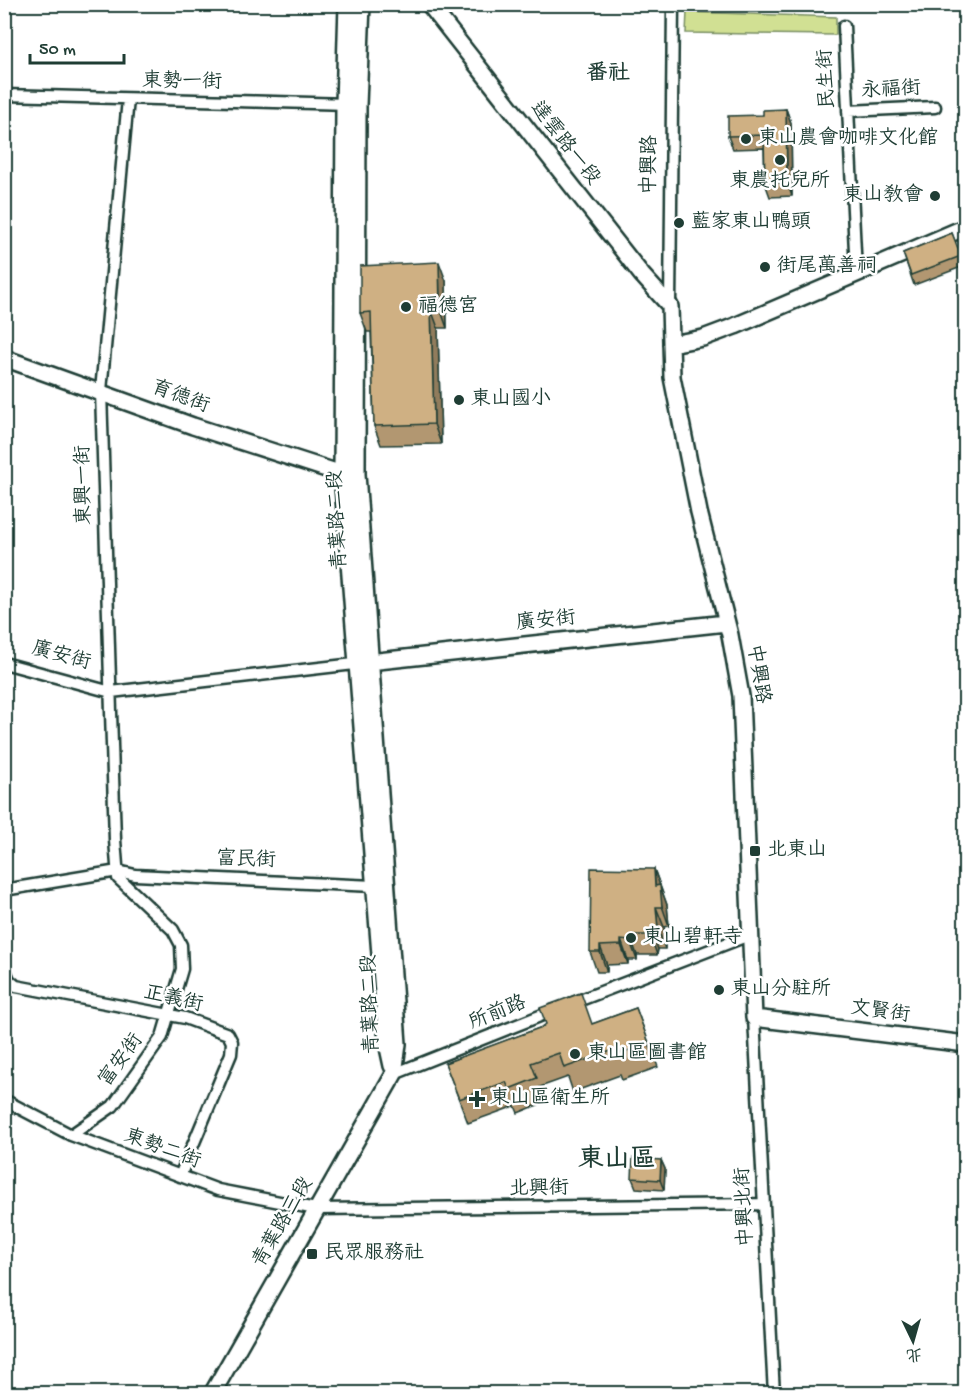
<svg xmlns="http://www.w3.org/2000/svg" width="970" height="1398" font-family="'Gochi Hand','LXGW WenKai TC',sans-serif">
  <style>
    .green { fill: #d1e093; stroke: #788e64; stroke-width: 1.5 }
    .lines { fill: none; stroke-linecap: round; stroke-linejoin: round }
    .street-casing { stroke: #1f3d34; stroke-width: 15 }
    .secondary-casing { stroke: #1f3d34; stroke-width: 20 }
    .street { stroke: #fff; stroke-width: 10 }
    .secondary { stroke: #fff; stroke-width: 15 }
    .wall { fill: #b29771; stroke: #1f3d34; stroke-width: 1.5 }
    .shaded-wall { fill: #917b5c; stroke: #1f3d34; stroke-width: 1.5 }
    .building { fill: #cfb083; stroke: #1f3d34; stroke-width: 1.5 }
    .poi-dot { fill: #1f3d34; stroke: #fff; stroke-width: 2 }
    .labels { text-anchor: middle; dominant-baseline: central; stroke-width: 5; stroke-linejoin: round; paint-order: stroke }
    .street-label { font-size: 20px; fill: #1f3d34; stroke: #fff }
    .poi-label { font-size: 20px; fill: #1f3d34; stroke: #fff; text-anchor: start }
    .quarter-label { font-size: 22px; font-weight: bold; fill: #1f3d34; stroke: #fff }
    .district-label { font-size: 26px; font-weight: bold; fill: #1f3d34; stroke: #fff }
  </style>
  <rect width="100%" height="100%" fill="#fff"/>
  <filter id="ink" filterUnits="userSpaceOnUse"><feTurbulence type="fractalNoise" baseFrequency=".0167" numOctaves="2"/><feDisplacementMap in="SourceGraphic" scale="12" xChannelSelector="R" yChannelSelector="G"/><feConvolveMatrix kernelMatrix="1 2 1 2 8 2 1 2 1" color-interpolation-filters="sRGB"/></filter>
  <g filter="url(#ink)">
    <path class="green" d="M687,12L836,17V35L686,33Z"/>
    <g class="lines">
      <g class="street-casing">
        <path id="street" d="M844,26L856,272
          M4,95L349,104
          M848,111L935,107
          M963,228L966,244
          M670,306L673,4
          M4,663L111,692L363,663
          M4,890L118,871L135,875L374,886
          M4,968L9,980L16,986L185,1018L228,1034L232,1042L231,1054L180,1176
          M570,1004L749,935
          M754,1018L774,1394
          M394,1074L555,1010
          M4,1100L71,1135L218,1190L316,1209L763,1204
          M71,1135L113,1106L162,1037L182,969L181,945L173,930L118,878L115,840L101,391L128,99"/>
      </g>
      <g class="secondary-casing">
        <path id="secondary" d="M347,4L344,104L342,474L387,1043L392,1066
          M429,4L642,275L670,306L672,377L699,512L730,635L741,696L754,1018L966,1044
          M671,344L703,338L735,326L966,227
          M4,358L193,426L342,474H351
          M369,662L726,623
          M212,1394L394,1074L398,1044L357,474L358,105L362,4"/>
      </g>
      <use href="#street" class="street"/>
      <use href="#secondary" class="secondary"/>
    </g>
    <path class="wall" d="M786,109L791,123L792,196L770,197L765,183L764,148L733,149L728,136L763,115Z
      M952,233L964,266L914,285L903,253Z
      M446,281L447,328H438L441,444L381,445L374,426L371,332H367L360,313Z
      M654,869L667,905L669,926L664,927L665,949H658L657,955H637V960H628V964L607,965V972H597L590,952Z
      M636,1008L658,1067L622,1080L620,1075L573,1092L568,1077L540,1087L545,1102L518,1113L515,1106L468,1123L445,1063L542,1027L592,1024Z
      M661,1160L665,1169L664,1190L636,1188L632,1178Z"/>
    <path class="shaded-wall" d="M786,109L791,123L792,196L787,183Z
      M439,262L446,281L447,328L440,308Z
      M431,309L438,328L441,444L434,424Z
      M654,869L667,905L669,926L655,886Z
      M656,907L664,927L665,949L658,929Z
      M651,930L658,949L657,955L650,935Z
      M630,935L637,955V960L630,941Z
      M621,940L628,960V964L621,945Z
      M600,946L607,965V972L600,952Z
      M661,1160L665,1169L664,1190L660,1180Z"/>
    <path class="building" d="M786,109L787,183H765L764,135L728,136V116L763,115V110Z
      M952,233L961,256L911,275L903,253Z
      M439,262L440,308L431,309L434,424L374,426L371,312L360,313V266Z
      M591,868L654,869L655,886L660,885L662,907H656L658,929L651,930L650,935H630V941L621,940V945L600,946V952H590Z
      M581,993L592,1024L636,1008L649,1043L613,1056L611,1051L564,1068L559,1053L531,1063L537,1078L509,1089L506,1082L459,1099L445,1063L542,1027L546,1024L540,1008Z
      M633,1158L661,1160L660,1180L632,1178Z"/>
  </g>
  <g class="poi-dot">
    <circle cx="746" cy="139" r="6"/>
    <circle cx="780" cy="160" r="6"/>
    <circle cx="935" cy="196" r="6"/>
    <circle cx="679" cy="223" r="6"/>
    <circle cx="765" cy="267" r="6"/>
    <circle cx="406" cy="307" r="6"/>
    <circle cx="459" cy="400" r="6"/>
    <rect x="749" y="845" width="12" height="12" rx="3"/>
    <circle cx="631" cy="938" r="6"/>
    <circle cx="719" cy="990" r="6"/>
    <circle cx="575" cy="1054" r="6"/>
    <path d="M474 1090h6v6h6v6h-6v6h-6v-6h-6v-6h6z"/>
    <rect x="306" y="1248" width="12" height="12" rx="3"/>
  </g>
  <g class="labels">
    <g class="street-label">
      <text transform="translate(828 79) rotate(-93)">民生街</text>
      <text transform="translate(182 83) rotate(1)">東勢一街</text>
      <text transform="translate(891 91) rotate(-3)">永福街</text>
      <text transform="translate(564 144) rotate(52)">達雲路一段</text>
      <text transform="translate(651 165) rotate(-89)">中興路</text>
      <text transform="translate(180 398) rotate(20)">育德街</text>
      <text transform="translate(85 485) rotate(-91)">東興一街</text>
      <text transform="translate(339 520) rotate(-93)">青葉路二段</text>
      <text transform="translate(546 622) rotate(-6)">廣安街</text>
      <text transform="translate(61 657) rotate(15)">廣安街</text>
      <text transform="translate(757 674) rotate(81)">中興路</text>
      <text transform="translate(246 861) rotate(2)">富民街</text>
      <text transform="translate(173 1000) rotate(13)">正義街</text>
      <text transform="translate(372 1004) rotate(-92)">青葉路二段</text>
      <text transform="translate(880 1013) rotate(8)">文賢街</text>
      <text transform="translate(498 1014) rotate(-22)">所前路</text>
      <text transform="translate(122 1061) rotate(-54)">富安街</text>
      <text transform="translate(162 1150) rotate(20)">東勢二街</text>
      <text transform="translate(539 1190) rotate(-1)">北興街</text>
      <text transform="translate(746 1207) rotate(-93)">中興北街</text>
      <text transform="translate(284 1223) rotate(-60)">青葉路三段</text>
    </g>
    <g class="poi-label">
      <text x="758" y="139">東山農會咖啡文化館</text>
      <text x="780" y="182" text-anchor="middle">東農托兒所</text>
      <text x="923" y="196" text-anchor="end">東山教會</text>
      <text x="691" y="223">藍家東山鴨頭</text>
      <text x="777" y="267">街尾萬善祠</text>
      <text x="418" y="307">福德宮</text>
      <text x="471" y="400">東山國小</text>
      <text x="767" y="851">北東山</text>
      <text x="643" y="938">東山碧軒寺</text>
      <text x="731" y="990">東山分駐所</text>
      <text x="587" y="1054">東山區圖書館</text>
      <text x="490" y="1099">東山區衛生所</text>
      <text x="324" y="1254">民眾服務社</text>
    </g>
    <g class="quarter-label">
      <text x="608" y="75">番社</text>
    </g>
    <g class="district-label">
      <text x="617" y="1161">東山區</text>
    </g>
  </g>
  <rect width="970" height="1398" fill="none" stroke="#fff" stroke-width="24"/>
  <rect x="12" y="12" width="946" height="1374" fill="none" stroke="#1f3d34" stroke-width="2" filter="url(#ink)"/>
  <g transform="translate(913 1341) rotate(175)" stroke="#ffffff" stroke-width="4.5" paint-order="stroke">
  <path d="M0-4.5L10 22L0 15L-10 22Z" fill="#1f3d34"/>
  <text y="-9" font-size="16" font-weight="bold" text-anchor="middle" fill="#1f3d34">北</text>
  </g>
  <path d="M30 54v9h94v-9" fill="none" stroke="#1f3d34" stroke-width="3"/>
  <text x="39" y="54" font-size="18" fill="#1f3d34" stroke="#ffffff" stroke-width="4.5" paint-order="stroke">50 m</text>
</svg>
